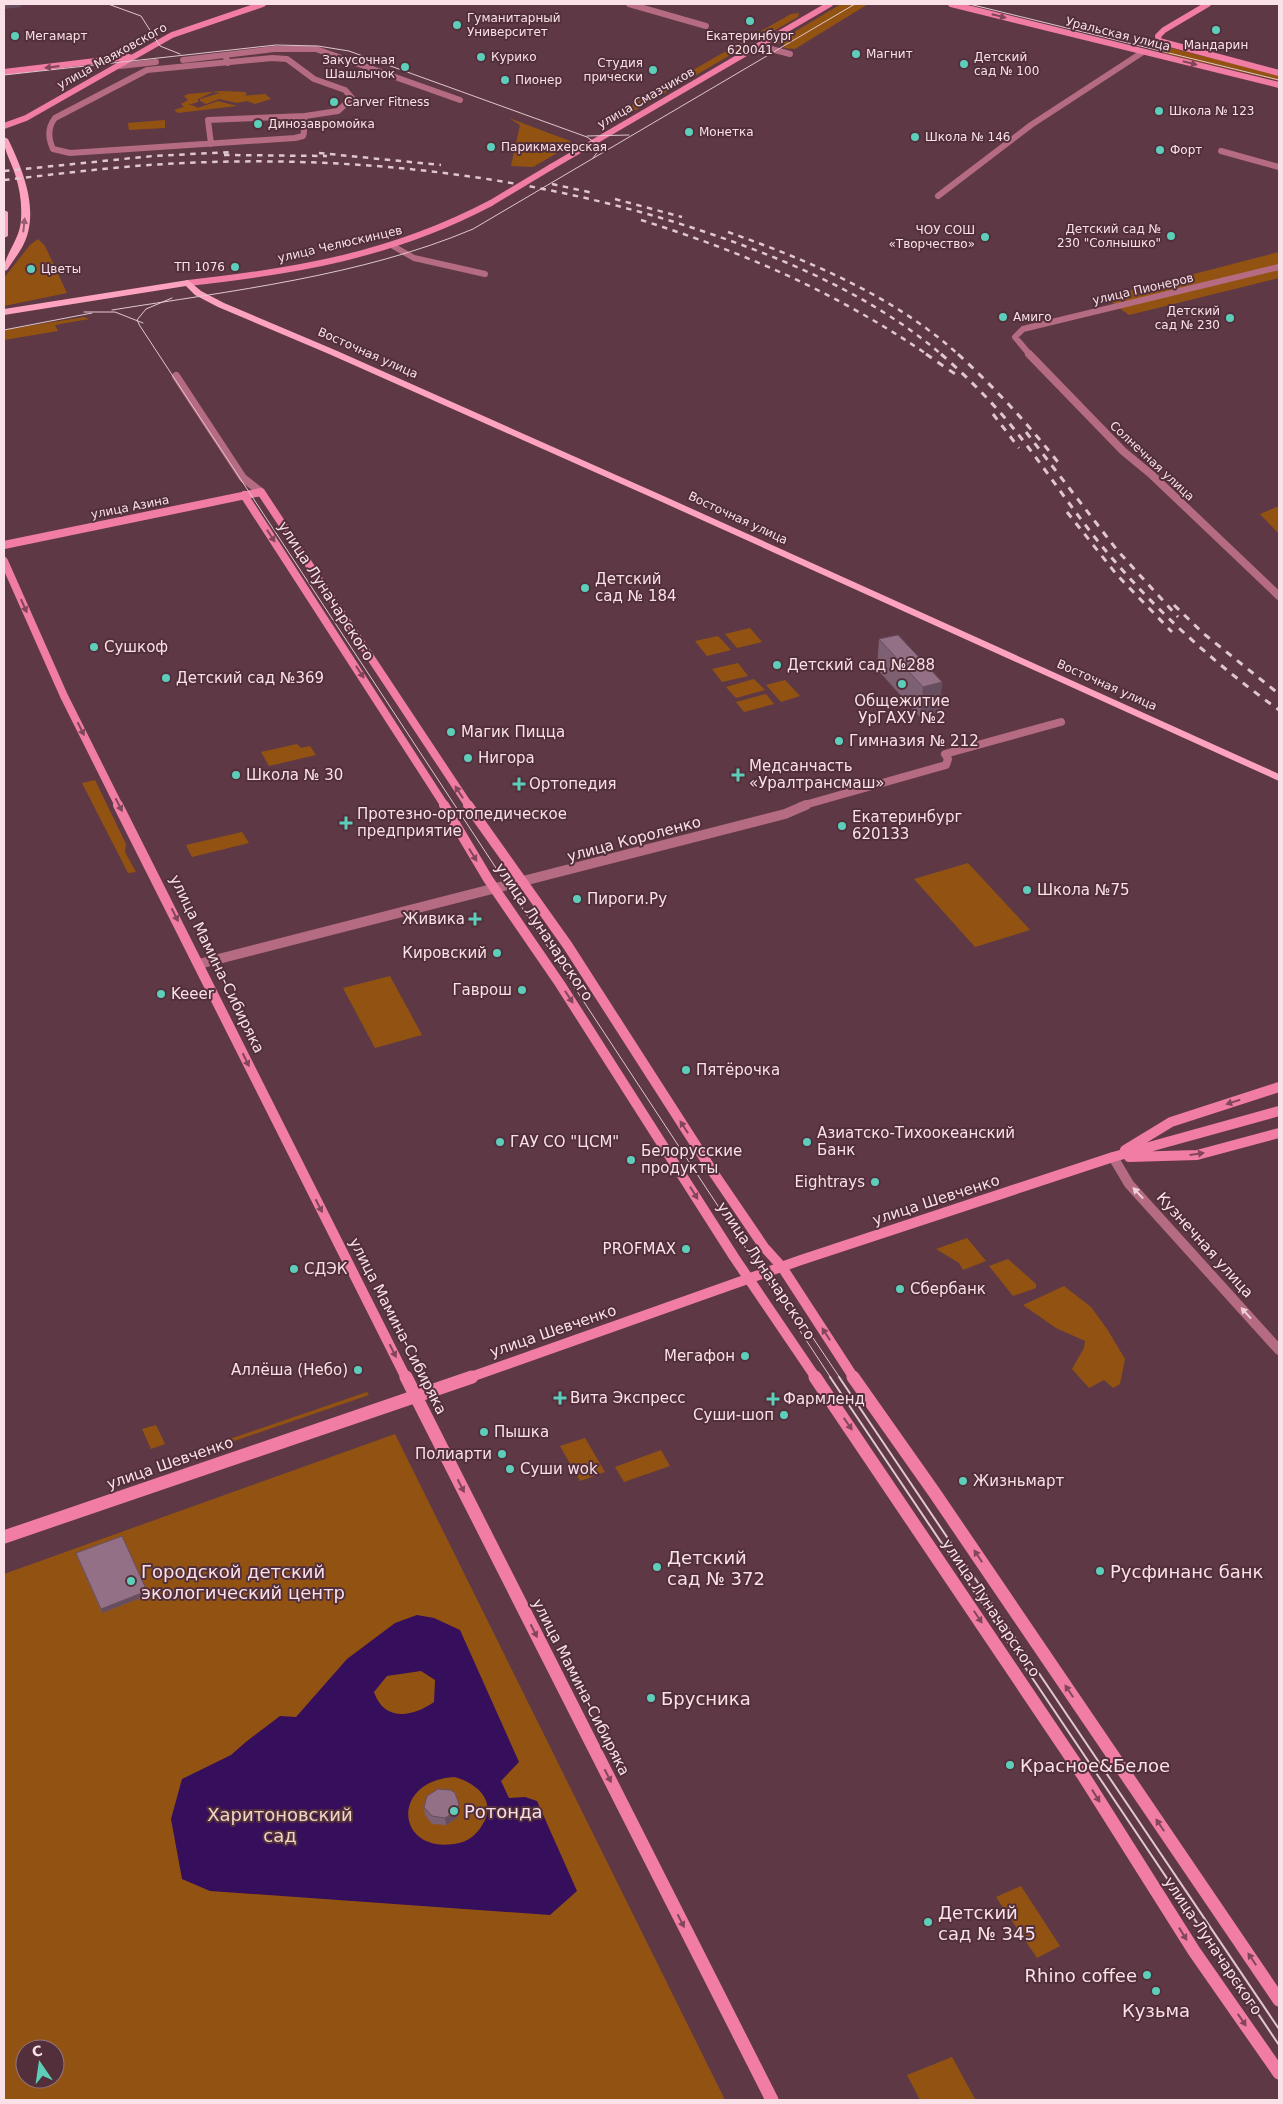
<svg xmlns="http://www.w3.org/2000/svg" width="1283" height="2104" font-family="'DejaVu Sans',sans-serif">
  <style>
    .green { fill: #925312; fill-rule: evenodd }
    .water { fill: #350f5c; fill-rule: evenodd }
    .lines { fill: none; stroke-linecap: round; stroke-linejoin: round }
    .street-far2 { stroke: #b56b82; stroke-width: 6 }
    .street-far1 { stroke: #b56b82; stroke-width: 8 }
    .street { stroke: #b56b82; stroke-width: 10 }
    .secondary-far3 { stroke: #f17ca4; stroke-width: 6 }
    .secondary-far2 { stroke: #f17ca4; stroke-width: 8 }
    .secondary-far1 { stroke: #f17ca4; stroke-width: 10 }
    .secondary { stroke: #f17ca4; stroke-width: 13 }
    .primary { fill: #fea3bf; fill-rule: evenodd }
    .tram-far1 { stroke: #e0c6cd; stroke-width: 1 }
    .tram { stroke: #e0c6cd; stroke-width: 2 }
    .rail-far1 { stroke: #e0c6cd; stroke-width: 2.5; stroke-dasharray: 5.5 5.5; stroke-linecap: butt }
    .rail { stroke: #e0c6cd; stroke-width: 3; stroke-dasharray: 7 7; stroke-linecap: butt }
    .secondary-bridge { stroke: #f17ca4; stroke-width: 6 }
    .wall { fill: #7e6073 }
    .shaded-wall { fill: #674e5e }
    .building { fill: #937086; stroke: #674e5e }
    .oneway { fill: #82465a }
    .oneway2 { fill: #975d6f }
    .oneway3 { fill: #efcfd8 }
    .poi-dot { fill: #5cceba; stroke: #522f3a; stroke-width: 2 }
    .labels { text-anchor: middle; dominant-baseline: central; stroke-width: 4; stroke-linejoin: round; paint-order: stroke }
    .far-poi-label { font-size: 12px; fill: #f9e1e7; stroke: #522f3a; text-anchor: start }
    .far-street-label { font-size: 12px; fill: #f9e1e7; stroke: #522f3a }
    .poi-label { font-size: 15px; fill: #f9e1e7; stroke: #522f3a; text-anchor: start }
    .street-label { font-size: 15px; fill: #f9e1e7; stroke: #522f3a }
    .near-poi-label { font-size: 18px; fill: #f9e1e7; stroke: #522f3a; text-anchor: start }
    .near-park-label { font-size: 18px; fill: #eed6c3; stroke: #522f3a }
  </style>
  <rect width="100%" height="100%" fill="#5e3945"/>
  <path class="green" d="M841,4H868L795,49L783,48L786,46L776,43Z
    M799,13L798,17L758,40L747,39L791,14Z
    M742,42L746,46L615,122L604,121Z
    M1171,48L1279,75V81L1163,53Z
    M222,91L245,92L247,95L242,96L265,94L271,99L255,104L247,101L237,103L219,99L206,104L200,101V99L220,93L238,96L213,92L198,99V102L188,105H192L198,108L218,101L237,106L186,112L178,113L174,110L184,107L181,104L188,100L184,96L188,94Z
    M509,118L570,141L571,145L533,167L511,166L520,125Z
    M165,120V128L129,130L128,123Z
    M38,239L45,246L67,293L4,306V278L30,245Z
    M1279,252V278L1129,315L1105,297Z
    M84,317L89,319L55,325L58,331L4,340V330Z
    M1279,506V534L1260,514Z
    M750,628L762,642L737,648L725,634Z
    M718,636L731,650L707,656L695,641Z
    M738,663L748,676L722,682L712,669Z
    M754,679L765,690L736,698L726,687Z
    M785,680L800,696L781,702L766,685Z
    M766,694L774,704L744,712L736,702Z
    M297,744L301,748L310,746L316,755L269,766L261,752Z
    M95,780L126,844L125,852L136,872L128,873L82,783Z
    M242,832L249,843L192,857L186,845Z
    M968,863L1030,930L975,947L914,879Z
    M390,976L422,1035L375,1048L343,988Z
    M967,1238L986,1261L963,1270L959,1263L936,1249Z
    M1008,1259L1036,1284V1288L1013,1296L989,1266Z
    M1064,1286L1091,1307L1107,1329L1125,1359L1120,1384L1113,1388L1104,1380L1089,1388L1072,1369L1084,1348L1085,1341L1056,1328L1023,1305Z
    M367,1392L369,1395L184,1458L183,1455Z
    M156,1425L165,1444L151,1449L142,1429Z
    M395,1434L725,2100H4V1574ZM25,2049H55V2079H25Z
    M585,1438L605,1472L580,1481L560,1446Z
    M661,1450L670,1466L624,1482L615,1467Z
    M1021,1886L1060,1946L1037,1958L996,1897Z
    M952,2057L975,2099L920,2100L907,2075Z"/>
  <path class="water" d="M417,1615L434,1618L460,1630L519,1762L501,1781L509,1798L525,1797L537,1801L577,1891L550,1915L210,1891L182,1879L171,1819L182,1779L231,1755L247,1741L280,1716L296,1717L347,1659L395,1623ZM421,1671L435,1680L434,1702C413,1717 384,1722 374,1692L387,1676ZM454,1777C474,1782 495,1798 485,1820C478,1834 469,1842 454,1844C396,1853 390,1781 454,1777Z"/>
  <g class="lines">
    <path class="street-far2" d="M629,4L706,26
      M771,49L790,54
      M225,55L228,63
      M272,58L287,59L314,79L345,90L352,98L338,111L305,116C302,123 306,129 303,136L295,138L70,153L53,149C48,138 47,128 55,118L147,70Z
      M183,60L274,49H316L460,100
      M120,66L156,62
      M211,144L208,120L305,116
      M1221,151L1279,167
      M938,196L1031,125L1143,52
      M393,246L414,258L485,274
      M1030,355L1015,337L1023,329L1279,267"/>
    <path class="street-far1" d="M1029,354L1123,451L1152,475L1279,596
      M176,376L243,478L261,492
      M801,806L946,765L948,759L945,754L1061,722"/>
    <path class="street" d="M199,964L785,814L806,805
      M1113,1157L1129,1184L1279,1350"/>
    <path class="secondary-far3" d="M951,4L1279,85
      M1208,4L1164,30L1158,36L1159,41L1279,73
      M4,72L129,57
      M4,126L26,118L172,35L263,4
      M551,167L830,4
      M188,283C298,271 392,255 491,203"/>
    <path class="secondary-far2" d="M244,495L445,806
      M4,545L261,492L469,806
      M4,561L64,696L119,806"/>
    <path class="secondary-far1" d="M118,805L406,1378
      M444,805L488,879L560,984L734,1257L816,1378
      M468,805L568,946L715,1175L764,1247L782,1267L854,1378
      M1125,1150L1171,1122L1279,1087
      M1129,1157L1197,1155L1279,1133
      M468,1378L801,1260L1113,1157L1279,1111"/>
    <path class="secondary" d="M406,1377L772,2100
      M815,1377L1083,1775L1194,1951L1279,2073
      M853,1377L934,1492L1279,2000
      M4,1537L472,1377"/>
    <path class="primary" d="M4,137L8,139C22,168 37,204 27,236C23,249 14,259 7,270L4,271C3,256 20,240 21,220C22,204 20,189 15,174C11,161 3,150 4,137Z
      M4,210L8,212V236L4,238Z
      M188,280L201,291L224,303L335,350L668,498L1279,774V781L662,502L329,354L218,307L195,295L186,286L4,315V309Z"/>
    <path class="tram-far1" d="M108,4L141,16L160,46L180,54
      M969,4L1279,80
      M4,75L276,45L318,46L349,51L587,137L594,142L599,150L593,158
      M587,136L629,135
      M172,298L146,309L137,320L140,326L831,1378
      M112,310C230,291 362,276 473,229L855,4
      M84,312H115L143,323
      M4,330L92,313
      M776,1283L840,1378"/>
    <path class="tram" d="M830,1377L1279,2045
      M839,1377L1279,2029"/>
    <path class="rail-far1" d="M319,153L441,165
      M224,155L327,156
      M4,171L153,156L232,152
      M4,180C58,174 111,167 165,164C355,153 552,176 731,241C806,268 882,303 942,355
      M552,184L593,193
      M615,199L682,217
      M641,220C746,253 837,293 928,355
      M728,232C810,261 894,296 959,355"/>
    <path class="rail" d="M926,354L958,376
      M941,354C964,374 985,395 1005,418C1041,461 1070,508 1106,551C1157,612 1215,664 1279,710
      M958,354C996,389 1029,425 1061,466
      M993,414L1019,448
      M1026,432L1117,550L1178,617
      M1067,512L1117,575L1172,632
      M1174,605L1204,634L1279,694"/>
    <path class="secondary-bridge" d="M491,203L551,167"/>
  </g>
  <path class="wall" d="M879,639L942,682L939,712L920,717L877,669Z
    M76,1553L147,1591L148,1595L102,1613L77,1557Z
    M459,1804V1812L457,1818L446,1825L432,1824L425,1815L424,1807Z"/>
  <path class="shaded-wall" d="M20,4L21,7L4,9V6Z
    M942,682L939,712L920,717L923,687Z
    M147,1591L148,1595L102,1613L101,1609Z
    M459,1804V1812L457,1818L446,1825L445,1818Z"/>
  <path class="building" d="M4,4H20L4,6Z
    M898,635L942,682L923,687L879,639Z
    M122,1536L147,1591L101,1609L76,1553Z
    M438,1789L451,1790L455,1793L459,1804L456,1811L445,1818L432,1816L424,1807L427,1796Z"/>
  <defs><path id="oneway-solid" d="M-6-.8H1V-3.2L6.5 0L1 3.2V.8H-6Z" transform="scale(1.25)"/></defs>
  <g class="oneway">
    <use href="#oneway-solid" transform="translate(999 16) rotate(14)"/>
    <use href="#oneway-solid" transform="translate(1190 63) rotate(14)"/>
    <use href="#oneway-solid" transform="translate(52 67) rotate(173)"/>
    <use href="#oneway-solid" transform="translate(271 536) rotate(57)"/>
    <use href="#oneway-solid" transform="translate(24 606) rotate(66)"/>
    <use href="#oneway-solid" transform="translate(360 672) rotate(57)"/>
    <use href="#oneway-solid" transform="translate(81 729) rotate(63)"/>
    <use href="#oneway-solid" transform="translate(459 792) rotate(-123)"/>
    <use href="#oneway-solid" transform="translate(119 805) rotate(63)"/>
    <use href="#oneway-solid" transform="translate(473 855) rotate(58)"/>
    <use href="#oneway-solid" transform="translate(175 915) rotate(63)"/>
    <use href="#oneway-solid" transform="translate(569 997) rotate(57)"/>
    <use href="#oneway-solid" transform="translate(246 1060) rotate(64)"/>
    <use href="#oneway-solid" transform="translate(1233 1102) rotate(163)"/>
    <use href="#oneway-solid" transform="translate(684 1127) rotate(-123)"/>
    <use href="#oneway-solid" transform="translate(1197 1154) rotate(-8)"/>
    <use href="#oneway-solid" transform="translate(694 1193) rotate(58)"/>
    <use href="#oneway-solid" transform="translate(319 1206) rotate(63)"/>
    <use href="#oneway-solid" transform="translate(826 1334) rotate(-123)"/>
    <use href="#oneway-solid" transform="translate(393 1351) rotate(63)"/>
    <use href="#oneway-solid" transform="translate(848 1424) rotate(55)"/>
    <use href="#oneway-solid" transform="translate(461 1486) rotate(63)"/>
    <use href="#oneway-solid" transform="translate(978 1556) rotate(-124)"/>
    <use href="#oneway-solid" transform="translate(978 1617) rotate(56)"/>
    <use href="#oneway-solid" transform="translate(534 1631) rotate(63)"/>
    <use href="#oneway-solid" transform="translate(1069 1691) rotate(-124)"/>
    <use href="#oneway-solid" transform="translate(608 1776) rotate(63)"/>
    <use href="#oneway-solid" transform="translate(1096 1796) rotate(58)"/>
    <use href="#oneway-solid" transform="translate(1160 1825) rotate(-124)"/>
    <use href="#oneway-solid" transform="translate(681 1921) rotate(63)"/>
    <use href="#oneway-solid" transform="translate(1183 1934) rotate(58)"/>
    <use href="#oneway-solid" transform="translate(1252 1959) rotate(-124)"/>
    <use href="#oneway-solid" transform="translate(1242 2020) rotate(55)"/>
  </g>
  <use class="oneway2" href="#oneway-solid" transform="translate(24 225) rotate(-84)"/>
  <g class="oneway3">
    <use href="#oneway-solid" transform="translate(1138 1193) rotate(-133)"/>
    <use href="#oneway-solid" transform="translate(1246 1313) rotate(-132)"/>
  </g>
  <g class="poi-dot">
    <circle cx="750" cy="21" r="5"/>
    <circle cx="457" cy="25" r="5"/>
    <circle cx="1216" cy="30" r="5"/>
    <circle cx="15" cy="36" r="5"/>
    <circle cx="856" cy="54" r="5"/>
    <circle cx="481" cy="57" r="5"/>
    <circle cx="964" cy="64" r="5"/>
    <circle cx="405" cy="67" r="5"/>
    <circle cx="653" cy="70" r="5"/>
    <circle cx="505" cy="80" r="5"/>
    <circle cx="334" cy="102" r="5"/>
    <circle cx="1159" cy="111" r="5"/>
    <circle cx="258" cy="124" r="5"/>
    <circle cx="689" cy="132" r="5"/>
    <circle cx="915" cy="137" r="5"/>
    <circle cx="491" cy="147" r="5"/>
    <circle cx="1160" cy="150" r="5"/>
    <circle cx="1171" cy="236" r="5"/>
    <circle cx="985" cy="237" r="5"/>
    <circle cx="235" cy="267" r="5"/>
    <circle cx="31" cy="269" r="5"/>
    <circle cx="1003" cy="317" r="5"/>
    <circle cx="1230" cy="318" r="5"/>
    <circle cx="585" cy="588" r="5"/>
    <circle cx="94" cy="647" r="5"/>
    <circle cx="777" cy="665" r="5"/>
    <circle cx="166" cy="678" r="5"/>
    <circle cx="902" cy="684" r="5"/>
    <circle cx="451" cy="732" r="5"/>
    <circle cx="839" cy="741" r="5"/>
    <circle cx="468" cy="758" r="5"/>
    <circle cx="236" cy="775" r="5"/>
    <path d="M735.5 767.5h5v5h5v5h-5v5h-5v-5h-5v-5h5z"/>
    <path d="M516.5 776.5h5v5h5v5h-5v5h-5v-5h-5v-5h5z"/>
    <path d="M343.5 815.5h5v5h5v5h-5v5h-5v-5h-5v-5h5z"/>
    <circle cx="842" cy="826" r="5"/>
    <circle cx="1027" cy="890" r="5"/>
    <circle cx="577" cy="899" r="5"/>
    <path d="M472.5 911.5h5v5h5v5h-5v5h-5v-5h-5v-5h5z"/>
    <circle cx="497" cy="953" r="5"/>
    <circle cx="522" cy="990" r="5"/>
    <circle cx="161" cy="994" r="5"/>
    <circle cx="686" cy="1070" r="5"/>
    <circle cx="500" cy="1142" r="5"/>
    <circle cx="807" cy="1142" r="5"/>
    <circle cx="631" cy="1160" r="5"/>
    <circle cx="875" cy="1182" r="5"/>
    <circle cx="686" cy="1249" r="5"/>
    <circle cx="294" cy="1269" r="5"/>
    <circle cx="900" cy="1289" r="5"/>
    <circle cx="745" cy="1356" r="5"/>
    <circle cx="358" cy="1370" r="5"/>
    <path d="M557.5 1390.5h5v5h5v5h-5v5h-5v-5h-5v-5h5z"/>
    <path d="M770.5 1391.5h5v5h5v5h-5v5h-5v-5h-5v-5h5z"/>
    <circle cx="784" cy="1415" r="5"/>
    <circle cx="484" cy="1432" r="5"/>
    <circle cx="502" cy="1454" r="5"/>
    <circle cx="510" cy="1469" r="5"/>
    <circle cx="963" cy="1481" r="5"/>
    <circle cx="657" cy="1567" r="5"/>
    <circle cx="1100" cy="1571" r="5"/>
    <circle cx="131" cy="1581" r="5"/>
    <circle cx="651" cy="1698" r="5"/>
    <circle cx="1010" cy="1765" r="5"/>
    <circle cx="454" cy="1811" r="5"/>
    <circle cx="928" cy="1922" r="5"/>
    <circle cx="1147" cy="1975" r="5"/>
    <circle cx="1156" cy="1991" r="5"/>
  </g>
  <g class="labels">
    <g class="far-poi-label">
      <text x="467" y="18">Гуманитарный<tspan x="467" dy="14">Университет</tspan></text>
      <text x="25" y="36">Мегамарт</text>
      <text x="750" y="36" text-anchor="middle">Екатеринбург<tspan x="750" dy="14">620041</tspan></text>
      <text x="1216" y="45" text-anchor="middle">Мандарин</text>
      <text x="866" y="54">Магнит</text>
      <text x="491" y="57">Курико</text>
      <text x="974" y="57">Детский<tspan x="974" dy="14">сад № 100</tspan></text>
      <text x="395" y="60" text-anchor="end">Закусочная<tspan x="395" dy="14">Шашлычок</tspan></text>
      <text x="643" y="63" text-anchor="end">Студия<tspan x="643" dy="14">прически</tspan></text>
      <text x="515" y="80">Пионер</text>
      <text x="344" y="102">Carver Fitness</text>
      <text x="1169" y="111">Школа № 123</text>
      <text x="268" y="124">Динозавромойка</text>
      <text x="699" y="132">Монетка</text>
      <text x="925" y="137">Школа № 146</text>
      <text x="501" y="147">Парикмахерская</text>
      <text x="1170" y="150">Форт</text>
      <text x="1161" y="229" text-anchor="end">Детский сад №<tspan x="1161" dy="14">230 "Солнышко"</tspan></text>
      <text x="975" y="230" text-anchor="end">ЧОУ СОШ<tspan x="975" dy="14">«Творчество»</tspan></text>
      <text x="225" y="267" text-anchor="end">ТП 1076</text>
      <text x="41" y="269">Цветы</text>
      <text x="1220" y="311" text-anchor="end">Детский<tspan x="1220" dy="14">сад № 230</tspan></text>
      <text x="1013" y="317">Амиго</text>
    </g>
    <g class="far-street-label">
      <text transform="translate(1118 34) rotate(14)">Уральская улица</text>
      <text transform="translate(112 56) rotate(-29)">улица Маяковского</text>
      <text transform="translate(646 98) rotate(-30)">улица Смазчиков</text>
      <text transform="translate(340 244) rotate(-13)">улица Челюскинцев</text>
      <text transform="translate(1143 289) rotate(-13)">улица Пионеров</text>
      <text transform="translate(368 353) rotate(24)">Восточная улица</text>
      <text transform="translate(1152 461) rotate(43)">Солнечная улица</text>
      <text transform="translate(130 507) rotate(-11)">улица Азина</text>
      <text transform="translate(738 518) rotate(25)">Восточная улица</text>
      <text transform="translate(1107 685) rotate(24)">Восточная улица</text>
    </g>
    <g class="poi-label">
      <text x="595" y="579">Детский<tspan x="595" dy="17">сад № 184</tspan></text>
      <text x="104" y="647">Сушкоф</text>
      <text x="787" y="665">Детский сад №288</text>
      <text x="176" y="678">Детский сад №369</text>
      <text x="902" y="701" text-anchor="middle">Общежитие<tspan x="902" dy="17">УрГАХУ №2</tspan></text>
      <text x="461" y="732">Магик Пицца</text>
      <text x="849" y="741">Гимназия № 212</text>
      <text x="478" y="758">Нигора</text>
      <text x="749" y="766">Медсанчасть<tspan x="749" dy="17">«Уралтрансмаш»</tspan></text>
      <text x="246" y="775">Школа № 30</text>
      <text x="529" y="784">Ортопедия</text>
      <text x="357" y="814">Протезно-ортопедическое<tspan x="357" dy="17">предприятие</tspan></text>
      <text x="852" y="817">Екатеринбург<tspan x="852" dy="17">620133</tspan></text>
      <text x="1037" y="890">Школа №75</text>
      <text x="587" y="899">Пироги.Ру</text>
      <text x="465" y="919" text-anchor="end">Живика</text>
      <text x="487" y="953" text-anchor="end">Кировский</text>
      <text x="512" y="990" text-anchor="end">Гаврош</text>
      <text x="171" y="994">Keeer</text>
      <text x="696" y="1070">Пятёрочка</text>
      <text x="817" y="1133">Азиатско-Тихоокеанский<tspan x="817" dy="17">Банк</tspan></text>
      <text x="510" y="1142">ГАУ СО "ЦСМ"</text>
      <text x="641" y="1151">Белорусские<tspan x="641" dy="17">продукты</tspan></text>
      <text x="865" y="1182" text-anchor="end">Eightrays</text>
      <text x="676" y="1249" text-anchor="end">PROFMAX</text>
      <text x="304" y="1269">СДЭК</text>
      <text x="910" y="1289">Сбербанк</text>
      <text x="735" y="1356" text-anchor="end">Мегафон</text>
      <text x="348" y="1370" text-anchor="end">Аллёша (Небо)</text>
      <text x="570" y="1398">Вита Экспресс</text>
      <text x="783" y="1399">Фармленд</text>
      <text x="774" y="1415" text-anchor="end">Суши-шоп</text>
      <text x="494" y="1432">Пышка</text>
      <text x="492" y="1454" text-anchor="end">Полиарти</text>
      <text x="520" y="1469">Суши wok</text>
      <text x="973" y="1481">Жизньмарт</text>
    </g>
    <g class="street-label">
      <text transform="translate(326 591) rotate(57)">улица Луначарского</text>
      <text transform="translate(634 839) rotate(-15)">улица Короленко</text>
      <text transform="translate(544 932) rotate(56)">улица Луначарского</text>
      <text transform="translate(217 964) rotate(64)">улица Мамина-Сибиряка</text>
      <text transform="translate(936 1200) rotate(-18)">улица Шевченко</text>
      <text transform="translate(1205 1245) rotate(48)">Кузнечная улица</text>
      <text transform="translate(766 1271) rotate(56)">улица Луначарского</text>
      <text transform="translate(398 1326) rotate(63)">улица Мамина-Сибиряка</text>
      <text transform="translate(553 1331) rotate(-19)">улица Шевченко</text>
      <text transform="translate(170 1463) rotate(-19)">улица Шевченко</text>
      <text transform="translate(991 1608) rotate(56)">улица Луначарского</text>
      <text transform="translate(581 1687) rotate(63)">улица Мамина-Сибиряка</text>
      <text transform="translate(1213 1946) rotate(56)">улица Луначарского</text>
    </g>
    <g class="near-poi-label">
      <text x="667" y="1557">Детский<tspan x="667" dy="21">сад № 372</tspan></text>
      <text x="141" y="1571">Городской детский<tspan x="141" dy="21">экологический центр</tspan></text>
      <text x="1110" y="1571">Русфинанс банк</text>
      <text x="661" y="1698">Брусника</text>
      <text x="1020" y="1765">Красное&amp;Белое</text>
      <text x="464" y="1811">Ротонда</text>
      <text x="938" y="1912">Детский<tspan x="938" dy="21">сад № 345</tspan></text>
      <text x="1137" y="1975" text-anchor="end">Rhino coffee</text>
      <text x="1156" y="2010" text-anchor="middle">Кузьма</text>
    </g>
    <g class="near-park-label">
      <text x="280" y="1814">Харитоновский<tspan x="280" dy="21">сад</tspan></text>
    </g>
  </g>
  <rect width="1283" height="2104" fill="none" stroke="#f9e1e7" stroke-width="10"/>
  <g transform="translate(40 2064) rotate(347)"><circle r="24" fill="#522f3a" stroke="#95767f"/>
  <path d="M0-4L9 19L0 12L-9 19Z" fill="#5cceba"/>
  <text y="-8" font-size="14" font-weight="bold" text-anchor="middle" fill="#f9e1e7">С</text>
  </g>
</svg>
